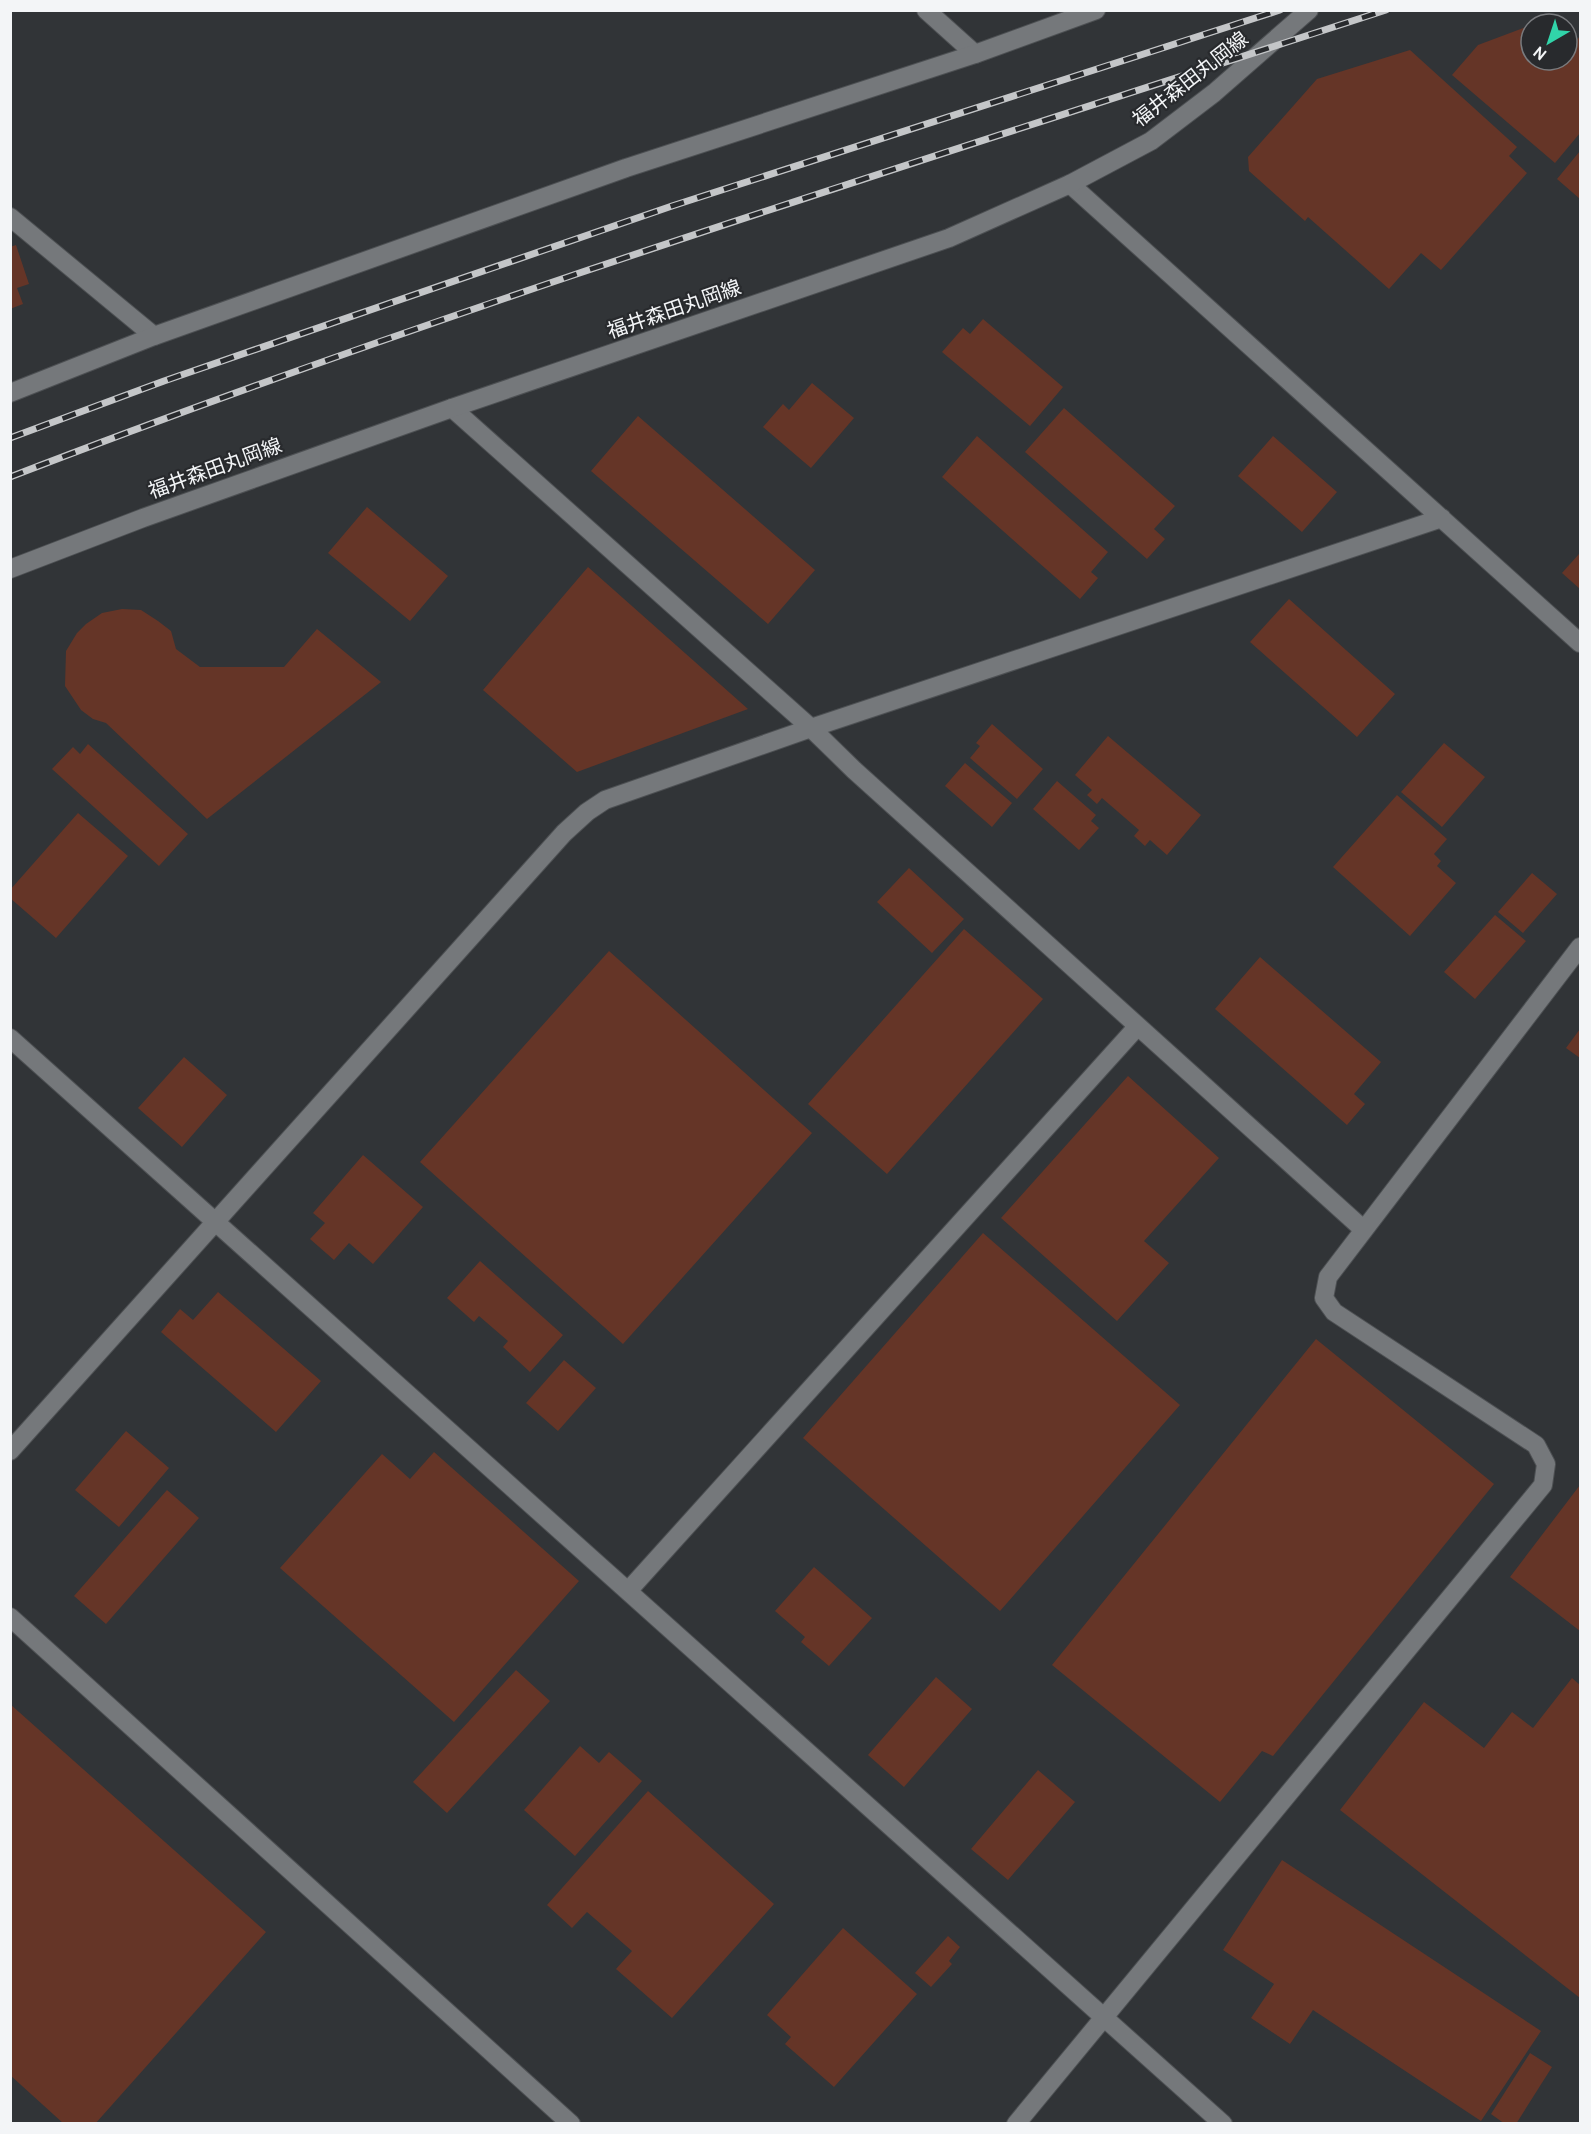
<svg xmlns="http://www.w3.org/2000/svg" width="1591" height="2134" font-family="Cabin,'Noto Sans JP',sans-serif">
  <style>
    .building { fill: #653527 }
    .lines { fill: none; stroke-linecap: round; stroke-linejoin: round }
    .street-casing { stroke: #4d5053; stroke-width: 20 }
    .secondary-casing { stroke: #4d5053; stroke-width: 20 }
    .street { stroke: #75787b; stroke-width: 18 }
    .secondary { stroke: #75787b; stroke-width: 18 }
    .rail-casing { stroke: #c4c6c8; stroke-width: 7 }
    .rail { stroke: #282a2d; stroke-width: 4.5; stroke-dasharray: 14; stroke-linecap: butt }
    .labels { text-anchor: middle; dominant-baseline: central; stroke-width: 4.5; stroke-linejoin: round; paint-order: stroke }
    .street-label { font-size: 20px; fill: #f3f5f7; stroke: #282a2d }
  </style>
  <rect width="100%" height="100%" fill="#313437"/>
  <path class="building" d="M1531,25V60H1567V40L1573,45L1580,36V133L1555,163L1452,75L1478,45Z
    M1410,50L1517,147L1509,156L1527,173L1441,270L1421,253L1389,289L1308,217L1305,221L1249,171L1248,157L1317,79Z
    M1580,151V199L1557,179Z
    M16,245L29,284L17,288L23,304L10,309V247Z
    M983,319L1063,387L1030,426L942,352L963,328L970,334Z
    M812,383L854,418L811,468L763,427L783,404L789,410Z
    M1064,408L1175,506L1154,529L1165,539L1147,559L1025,452Z
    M638,416L815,570L768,624L591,471Z
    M977,436L1108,552L1091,572L1098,578L1080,599L942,477Z
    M1273,436L1337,492L1302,532L1238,476Z
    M367,507L448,576L410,621L328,553Z
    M1579,554L1580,556V589L1562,573Z
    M588,567L748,709L577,772L483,690Z
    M1289,599L1395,694L1357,737L1250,642Z
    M122,609L141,610L158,621L171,631L176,649L200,667H284L317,629L381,682L207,819L106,723L93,719L81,710L65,686L66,651L77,633L86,624L102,613Z
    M992,724L1043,769L1017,799L970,758L980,746L976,743Z
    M1108,736L1201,815L1167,855L1150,840L1145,846L1134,836L1139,830L1102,798L1097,804L1087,795L1092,790L1075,775Z
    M1444,743L1485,777L1442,827L1401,792Z
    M88,744L188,834L159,866L52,769L73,747L80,754Z
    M965,763L1012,803L992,827L945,786Z
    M1057,781L1096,815L1091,821L1099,828L1079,850L1033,809Z
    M1397,795L1447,839L1434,854L1441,861L1437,866L1456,883L1410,936L1333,867Z
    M78,813L128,856L56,938L10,898V890Z
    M909,868L964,919L932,953L877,902Z
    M1532,873L1557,894L1523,933L1498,912Z
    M1495,915L1526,941L1475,999L1444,972Z
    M964,929L1043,999L887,1174L808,1104Z
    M609,951L812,1133L623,1344L420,1162Z
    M1260,957L1381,1062L1354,1094L1365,1104L1347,1125L1215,1009Z
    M1580,1029V1058L1566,1048Z
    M184,1057L227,1095L182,1147L138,1108Z
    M1128,1076L1219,1158L1144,1241L1169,1263L1117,1321L1001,1218Z
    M363,1155L423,1207L373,1264L349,1243L334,1260L310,1239L325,1223L313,1213Z
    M983,1233L1180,1405L1000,1611L803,1438Z
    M480,1261L563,1335L530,1372L503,1347L508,1341L479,1316L474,1322L447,1298Z
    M218,1292L321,1381L276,1432L161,1332L180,1309L193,1320Z
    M1316,1339L1494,1484L1273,1756L1262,1751L1220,1802L1052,1665Z
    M564,1360L596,1388L558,1431L526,1403Z
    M126,1431L169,1468L119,1527L75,1490Z
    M434,1452L579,1581L454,1722L280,1568L382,1454L410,1479Z
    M1580,1485V1631L1510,1577Z
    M167,1490L199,1518L106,1624L74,1596Z
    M814,1567L872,1618L829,1666L801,1642L805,1637L775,1611Z
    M516,1670L550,1701L447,1813L413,1782Z
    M936,1677L972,1709L904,1787L868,1755Z
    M1572,1678L1580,1685V1998L1340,1810L1424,1702L1484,1748L1512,1712L1533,1728Z
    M10,1704L266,1932L95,2124H64L10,2075Z
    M580,1746L599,1763L609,1752L642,1781L575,1856L524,1810Z
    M1038,1770L1075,1802L1008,1880L971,1849Z
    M648,1791L774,1904L672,2018L616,1969L632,1951L587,1912L572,1928L547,1905Z
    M1282,1860L1541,2031L1481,2121L1313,2010L1290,2044L1251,2018L1274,1984L1223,1950Z
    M843,1928L917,1994L834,2087L785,2044L791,2037L767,2015Z
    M948,1936L960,1947L949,1961L952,1964L931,1987L915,1973Z
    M1530,2053L1552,2067L1516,2124H1505L1491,2114Z"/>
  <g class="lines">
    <g class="street-casing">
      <path id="street" d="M926,10L975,54
        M1070,184L1580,643
        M10,217L154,336
        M452,408L811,728L854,770L1364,1230
        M10,1038L1223,2124
        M10,1451L564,833L587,812L605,800L811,728L1442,518
        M628,1591L1137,1027
        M1016,2124L1543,1485L1546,1464L1536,1445L1334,1312L1324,1298L1328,1277L1580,947"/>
    </g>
    <g class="secondary-casing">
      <path id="secondary" d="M10,393L154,336L626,168L975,54L1096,10
        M10,569L143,518L452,408L949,238L1070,184L1151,141L1214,93L1309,10
        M10,1617L571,2124"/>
    </g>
    <use href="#street" class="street"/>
    <use href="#secondary" class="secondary"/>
    <g class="rail-casing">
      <path id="rail" d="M10,438L164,381L672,206L1280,10
        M10,477C462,303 925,160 1386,10"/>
    </g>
    <use href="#rail" class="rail"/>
  </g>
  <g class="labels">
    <g class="street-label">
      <text transform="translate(1190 79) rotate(-38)">福井森田丸岡線</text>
      <text transform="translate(674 309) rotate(-19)">福井森田丸岡線</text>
      <text transform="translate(215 468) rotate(-20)">福井森田丸岡線</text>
    </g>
  </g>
  <rect width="1591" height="2134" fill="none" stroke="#f3f5f7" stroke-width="24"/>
  <g transform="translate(1549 42) rotate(219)"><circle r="28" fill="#282a2d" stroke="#797b7e" stroke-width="1.5"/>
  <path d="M0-4.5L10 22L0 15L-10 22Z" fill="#31d4a9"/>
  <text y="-9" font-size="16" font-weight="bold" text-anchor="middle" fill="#f3f5f7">N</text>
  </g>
</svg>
